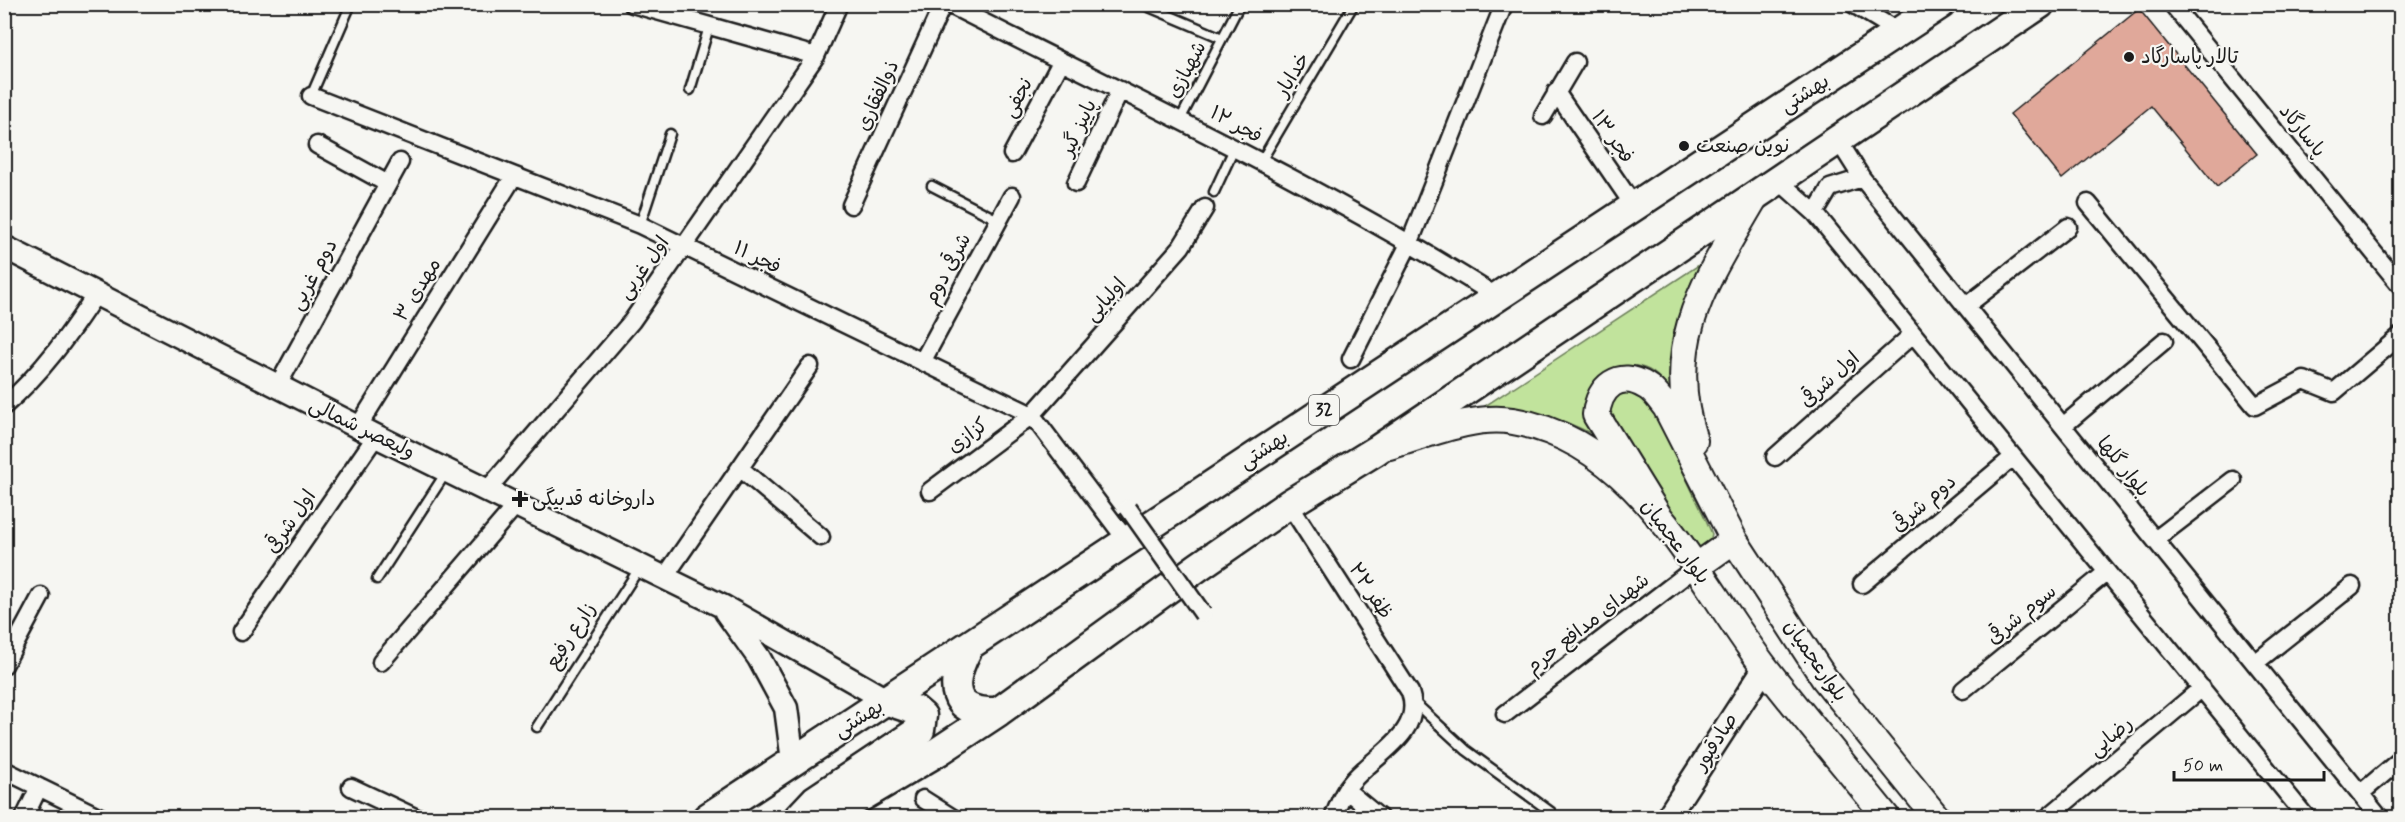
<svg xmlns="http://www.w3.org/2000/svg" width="2405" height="822" font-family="Mynerve,'Playpen Sans Arabic',sans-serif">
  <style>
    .green { fill: #c1e39c; stroke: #6e805c; stroke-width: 1.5 }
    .building { fill: #e0a89a; stroke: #1c1c1c; stroke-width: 1.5 }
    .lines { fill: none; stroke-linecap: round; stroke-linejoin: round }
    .lane-casing { stroke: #1c1c1c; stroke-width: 13 }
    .street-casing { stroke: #1c1c1c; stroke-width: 21 }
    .secondary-casing { stroke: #1c1c1c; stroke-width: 27 }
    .primary-casing { stroke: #1c1c1c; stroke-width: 30 }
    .highway-casing { stroke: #1c1c1c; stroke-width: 33 }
    .lane { stroke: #f6f6f2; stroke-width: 8 }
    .street { stroke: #f6f6f2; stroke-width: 16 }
    .secondary { stroke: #f6f6f2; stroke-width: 22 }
    .primary { stroke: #f6f6f2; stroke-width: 26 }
    .highway { stroke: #f6f6f2; stroke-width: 28 }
    .street-bridge-casing { stroke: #1c1c1c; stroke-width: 21; stroke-linecap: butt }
    .street-bridge { stroke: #f6f6f2; stroke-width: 16 }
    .poi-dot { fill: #1c1c1c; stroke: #f6f6f2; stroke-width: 2 }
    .labels { text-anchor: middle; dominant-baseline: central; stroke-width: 4.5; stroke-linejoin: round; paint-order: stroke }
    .shield { fill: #f6f6f2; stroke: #5d5d5c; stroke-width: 1.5 }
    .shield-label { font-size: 18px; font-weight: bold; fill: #1c1c1c }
    .poi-label { font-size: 20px; fill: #1c1c1c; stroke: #f6f6f2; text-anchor: start }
    .street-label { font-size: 20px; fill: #1c1c1c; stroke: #f6f6f2 }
  </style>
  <rect width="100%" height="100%" fill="#f6f6f2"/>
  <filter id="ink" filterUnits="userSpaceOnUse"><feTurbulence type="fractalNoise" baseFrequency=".0167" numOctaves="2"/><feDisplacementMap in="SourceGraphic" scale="12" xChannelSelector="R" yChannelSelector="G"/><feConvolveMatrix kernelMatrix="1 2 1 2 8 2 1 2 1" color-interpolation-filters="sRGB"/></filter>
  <g filter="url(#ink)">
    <path class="green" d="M1699,265C1678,308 1669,347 1672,394C1665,383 1655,370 1641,367C1616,360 1582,385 1583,413C1583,420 1588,428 1592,434C1557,415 1524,410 1485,406Z
      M1630,389L1650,403L1706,520L1712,534L1709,545L1704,548L1693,545L1613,428C1606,412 1610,392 1630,389Z"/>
    <path class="building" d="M2139,9L2257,154L2217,187L2151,106L2062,179L2010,114Z"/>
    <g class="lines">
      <g class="lane-casing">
        <path id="lane" d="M1142,4L1222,38
          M690,90L709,27
          M311,96L351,4
          M1181,118L1240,4
          M1260,163L1354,4
          M932,186L998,220
          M1214,192L1234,149
          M640,225L670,134
          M377,579L447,471
          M1414,702L1466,750L1551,812
          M537,727L640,567"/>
      </g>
      <g class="street-casing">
        <path id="street" d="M632,4L816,56
          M948,4C1132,98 1321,185 1496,296
          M1853,4L1899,32
          M2172,4L2400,285
          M1556,92L1634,206
          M311,96L640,225L1032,415L1127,541
          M1543,116L1575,62
          M1838,140L1862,178L2380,818
          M317,145L388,184
          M1012,154L1061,62
          M1778,180L1815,213L2307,818
          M1076,183L1120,90
          M2088,203L2255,406L2304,380L2334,392L2400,336
          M851,205L943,4
          M1815,213L1830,188L1862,178
          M1966,306L2068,227
          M1351,359L1410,242L1504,4
          M922,362L1012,196
          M277,387L400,162
          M4,406C42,373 69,335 96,294
          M2063,426L2164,341
          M358,427L514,176
          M1775,457L1913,334
          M740,468L821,537
          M487,490L632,321L816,56L839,4
          M930,491L1032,415L1181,247L1205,208
          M1289,504L1410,692C1425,735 1371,756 1350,784C1342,793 1338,806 1333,818
          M2155,540L2233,480
          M664,578L810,366
          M1862,584L2013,457
          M241,632L376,436
          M381,662L516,505
          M2255,663L2352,586
          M4,665L41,596
          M1963,690L2107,572
          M1505,714L1696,567
          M4,770L102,818
          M351,787L417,818
          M1346,790L1380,818
          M2361,793L2400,760
          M923,799L953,818
          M24,818L39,787
          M2047,818L2202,688"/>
      </g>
      <g class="secondary-casing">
        <path id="secondary" d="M4,247L376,436L722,606L888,701
          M726,612L759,658L786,708L793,761
          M1667,818L1765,667"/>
      </g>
      <g class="primary-casing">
        <path id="primary" d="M1694,441C1661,340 1708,278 1756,195
          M1389,446C1427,435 1473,414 1513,421C1640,442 1696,578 1766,669C1805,719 1847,768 1887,818
          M1659,517L1596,415C1599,387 1619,369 1646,386C1655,391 1660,400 1666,407L1734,540L1824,678L1937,818
          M1696,567L1734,540"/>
      </g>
      <g class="highway-casing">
        <path id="highway" d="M968,648C949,684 949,714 998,712
          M707,818C1119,548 1529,275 1941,4
          M798,818L815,800L920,730L922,716L915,710L888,701
          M826,818L939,751L998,712L1198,567L1289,504L1377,450L2040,4"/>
      </g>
      <use href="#lane" class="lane"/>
      <use href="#street" class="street"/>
      <use href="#secondary" class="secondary"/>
      <use href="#primary" class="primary"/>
      <use href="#highway" class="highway"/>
      <g class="street-bridge-casing">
        <path id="street-bridge" d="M1128,508L1203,614"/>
      </g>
      <use href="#street-bridge" class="street-bridge"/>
    </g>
  </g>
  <g class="poi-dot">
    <circle cx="2129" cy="57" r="6"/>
    <circle cx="1684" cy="146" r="6"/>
    <path d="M517 490h6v6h6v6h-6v6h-6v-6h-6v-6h6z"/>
  </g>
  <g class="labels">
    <rect class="shield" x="1309" y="395" width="30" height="30" rx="4.5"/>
    <g class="shield-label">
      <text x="1324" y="410">32</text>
    </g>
    <g class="poi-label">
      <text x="2141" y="57">تالار پاسارگاد</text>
      <text x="1696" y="146">نوین صنعت</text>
      <text x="532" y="499">داروخانه قدبیگی</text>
    </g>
    <g class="street-label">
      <text transform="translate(1187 70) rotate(-62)">شهبازی</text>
      <text transform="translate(1293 75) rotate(-59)">خدایار</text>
      <text transform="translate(1805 94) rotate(-33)">بهشتی</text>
      <text transform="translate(878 96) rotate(-65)">ذوالفقاری</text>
      <text transform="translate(1018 98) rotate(-62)">نجفی</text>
      <text transform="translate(1236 125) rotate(29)">فجر ۱۲</text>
      <text transform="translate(1079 128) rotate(-65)">پاییز گیر</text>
      <text transform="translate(2302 131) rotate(51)">پاسارگاد</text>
      <text transform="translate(1612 137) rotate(56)">فجر ۱۳</text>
      <text transform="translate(757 258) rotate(26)">فجر ۱۱</text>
      <text transform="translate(644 268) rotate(-54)">اول غربی</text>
      <text transform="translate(948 269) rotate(-62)">شرقی دوم</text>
      <text transform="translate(314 275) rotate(-61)">دوم غربی</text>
      <text transform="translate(418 290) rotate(-58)">مهدی ۳</text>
      <text transform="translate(1106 300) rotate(-48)">اولیایی</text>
      <text transform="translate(1830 380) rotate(-42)">اول شرقی</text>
      <text transform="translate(362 429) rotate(26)">ولیعصر شمالی</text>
      <text transform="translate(968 436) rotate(-37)">کزازی</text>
      <text transform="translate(1264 450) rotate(-33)">بهشتی</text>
      <text transform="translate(2123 467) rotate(51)">بلوار گلها</text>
      <text transform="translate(1924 504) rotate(-40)">دوم شرقی</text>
      <text transform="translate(291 522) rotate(-55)">اول شرقی</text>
      <text transform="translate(1675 542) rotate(53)">بلوار عجمیان</text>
      <text transform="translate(1370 591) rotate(57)">ظفر ۲۲</text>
      <text transform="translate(2022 615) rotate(-39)">سوم شرقی</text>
      <text transform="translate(1588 624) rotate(-38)">شهدای مدافع حرم</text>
      <text transform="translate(571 636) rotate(-57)">زارع رفیع</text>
      <text transform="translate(1815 661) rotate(55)">بلوارعجمیان</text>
      <text transform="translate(859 719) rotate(-32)">بهشتی</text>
      <text transform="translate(2111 737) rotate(-40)">رضایی</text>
      <text transform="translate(1716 742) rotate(-57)">صادقپور</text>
    </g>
  </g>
  <rect width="2405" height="822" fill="none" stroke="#f6f6f2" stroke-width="24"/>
  <rect x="12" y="12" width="2381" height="798" fill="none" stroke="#1c1c1c" stroke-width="2" filter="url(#ink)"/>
  <path d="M2174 771v9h150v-9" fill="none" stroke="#1c1c1c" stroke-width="3"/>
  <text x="2183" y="771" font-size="18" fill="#1c1c1c" stroke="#f6f6f2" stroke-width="4.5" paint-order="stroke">50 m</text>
</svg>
